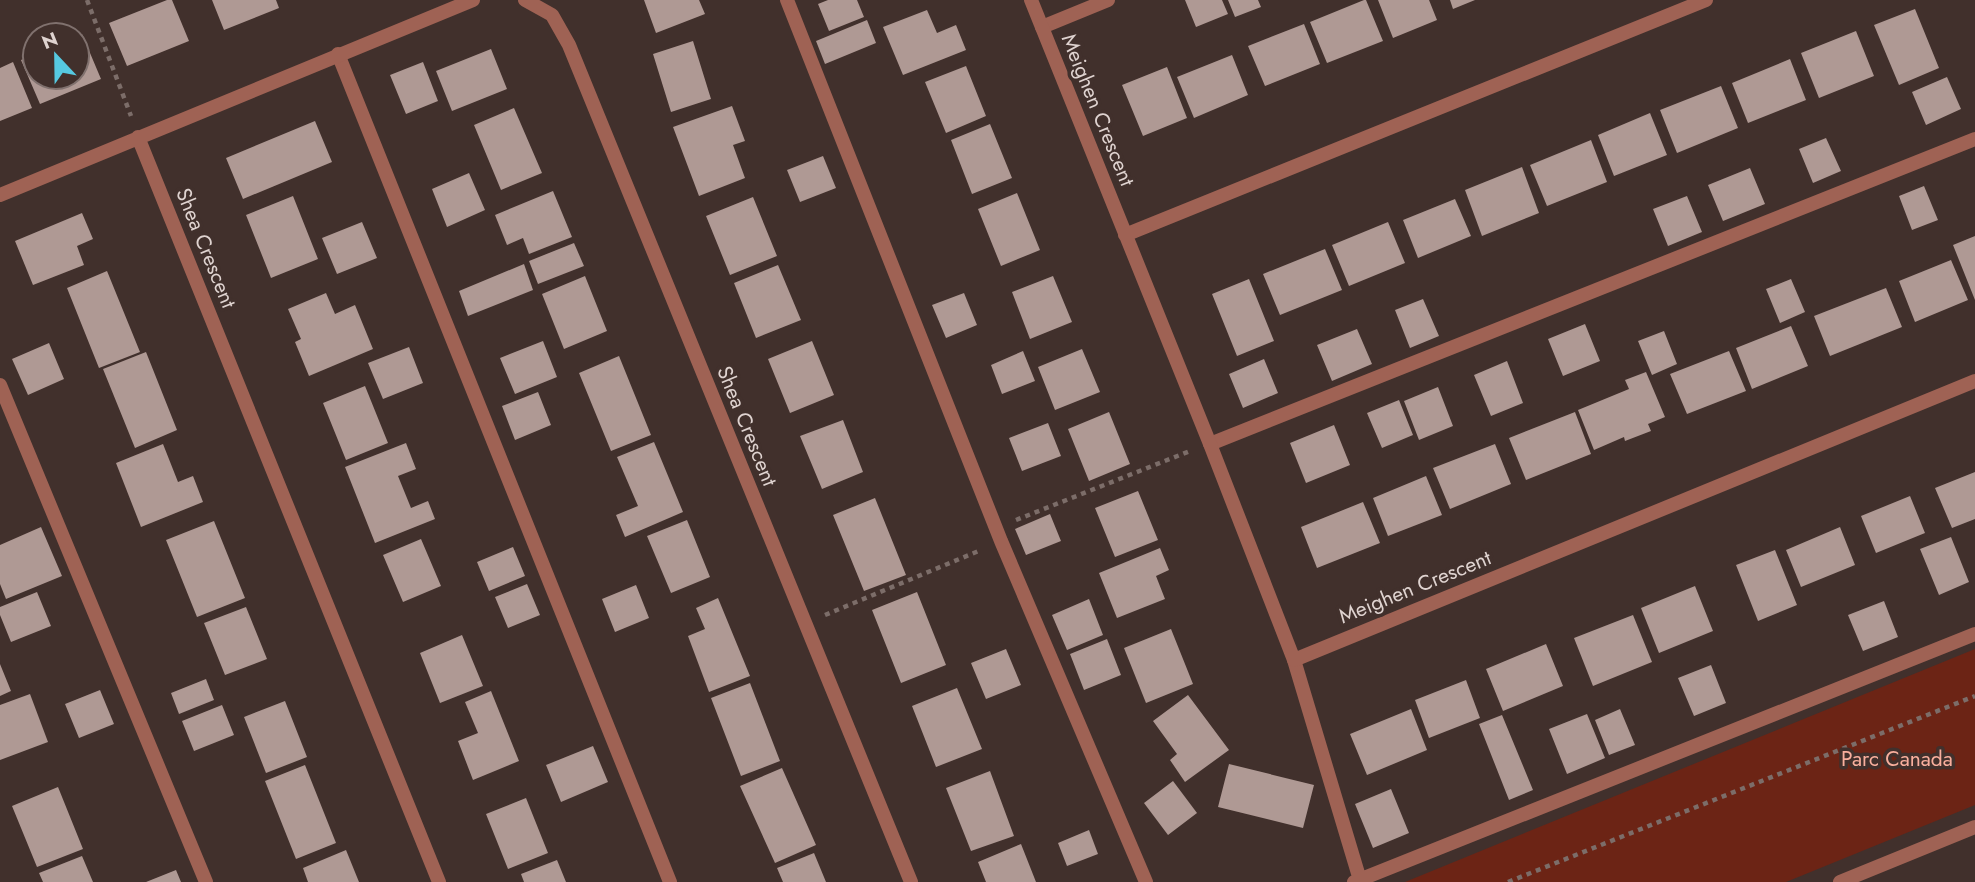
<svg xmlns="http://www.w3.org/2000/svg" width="1975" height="882" font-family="Jost,sans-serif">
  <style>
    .green { fill: #6c2415 }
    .building { fill: #af9994 }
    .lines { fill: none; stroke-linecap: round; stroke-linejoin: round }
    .path { stroke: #7c6d69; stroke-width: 4.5; stroke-dasharray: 5 5; stroke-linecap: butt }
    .service { stroke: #9f6254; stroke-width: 14 }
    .minor { stroke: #9f6254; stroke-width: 14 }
    .labels { text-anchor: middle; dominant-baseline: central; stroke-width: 7; stroke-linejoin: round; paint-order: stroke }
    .street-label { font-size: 21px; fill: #dfd3d0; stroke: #41302c }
    .park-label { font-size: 21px; fill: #f9af9d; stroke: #41302c }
  </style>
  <rect width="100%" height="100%" fill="#41302c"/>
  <path class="green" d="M1975,649V805L1786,882H1405Z"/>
  <path class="building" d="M167,0H172L189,41L127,66L109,23Z
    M212,0H276L279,8L224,30Z
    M644,0H699L705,14L656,33Z
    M828,0H857L864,17L829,31L818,4Z
    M1185,0H1222L1228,14L1196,27Z
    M1228,0H1258L1261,7L1235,17Z
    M1364,0H1366L1383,41L1327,63L1310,22Z
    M1378,0H1429L1437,20L1393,38Z
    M1450,0H1475L1453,9Z
    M1915,9L1939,68L1899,85L1874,25Z
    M927,10L937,33L956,25L966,50L903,75L883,27Z
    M867,20L876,43L825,64L816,41Z
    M1304,24L1320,64L1265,86L1248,46Z
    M1856,31L1874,76L1819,98L1801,53Z
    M82,34L101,79L40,104L21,60L35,54V77H77V36Z
    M693,41L711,99L671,112L653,54Z
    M491,49L507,89L452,111L436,71Z
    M1232,55L1248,95L1194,118L1177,77Z
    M1790,59L1806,100L1748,123L1732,83Z
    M13,62L32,108L0,121V68Z
    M423,62L438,101L406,114L390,75Z
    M966,66L986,116L946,133L925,82Z
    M1167,67L1187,118L1143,136L1122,85Z
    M1947,77L1961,109L1926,125L1912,92Z
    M1721,86L1738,128L1677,153L1660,110Z
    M732,106L745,141L733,145L745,178L699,196L673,127Z
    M514,108L542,173L501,190L474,125Z
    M1650,113L1667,155L1614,176L1598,135Z
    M315,121L332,162L243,199L226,158Z
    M990,124L1012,178L972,194L951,140Z
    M1826,138L1841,171L1813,183L1799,149Z
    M1591,140L1607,182L1547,206L1530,165Z
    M823,156L836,188L800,202L787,170Z
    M1522,167L1539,213L1482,236L1465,190Z
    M1750,168L1765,204L1723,221L1708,185Z
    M469,173L485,210L447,227L432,189Z
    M1924,186L1938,220L1912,230L1899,196Z
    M553,191L572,237L529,254L523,238L507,245L495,215Z
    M1017,193L1040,250L1001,266L978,209Z
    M293,196L318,259L271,278L246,215Z
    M1687,196L1702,232L1668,246L1653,209Z
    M753,197L777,256L730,275L706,216Z
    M1455,199L1471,236L1418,258L1403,220Z
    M82,213L93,239L77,246L84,265L33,285L15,241Z
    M362,222L377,258L337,274L322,238Z
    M1388,222L1405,263L1349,286L1332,245Z
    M1975,236V300L1953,245Z
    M574,243L584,266L538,284L529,261Z
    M1325,249L1342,290L1280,315L1263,274Z
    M1951,260L1968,300L1915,322L1899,281Z
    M524,264L533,290L468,316L459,291Z
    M778,265L801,320L756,338L734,283Z
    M107,271L140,352L99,368L67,288Z
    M585,276L607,331L564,349L542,294Z
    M1053,276L1072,322L1030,339L1012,292Z
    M1249,279L1274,341L1237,356L1212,294Z
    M1791,279L1805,312L1780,323L1766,289Z
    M1886,288L1902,327L1830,356L1814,316Z
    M326,293L335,314L355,305L373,349L309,376L295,342L301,339L288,309Z
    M964,293L977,325L946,338L932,305Z
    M1423,299L1439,336L1410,348L1395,310Z
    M1585,324L1600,361L1563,376L1548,339Z
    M1791,326L1808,366L1752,389L1736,348Z
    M1357,329L1372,364L1332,381L1317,345Z
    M1664,331L1677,364L1652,375L1638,341Z
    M543,341L557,377L515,394L500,358Z
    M812,341L834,395L790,413L768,359Z
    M49,343L64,379L28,395L12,359Z
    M409,347L423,383L383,399L368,363Z
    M1082,349L1100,392L1055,410L1038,367Z
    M1023,351L1035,381L1002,394L991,365Z
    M1729,351L1746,391L1687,414L1670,374Z
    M146,352L177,430L135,448L103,369Z
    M619,356L651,435L611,451L579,373Z
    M1264,359L1278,393L1243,408L1229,374Z
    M1507,361L1523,403L1491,416L1474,375Z
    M1646,372L1665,417L1648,424L1651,431L1625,441L1624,437L1594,450L1578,410L1629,389L1625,380Z
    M365,386L388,443L346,460L323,403Z
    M1438,387L1453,426L1419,440L1404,401Z
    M538,392L551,425L515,440L502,406Z
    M1399,400L1413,435L1382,448L1367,413Z
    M1109,412L1130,464L1089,481L1068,429Z
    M1575,412L1591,454L1526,480L1509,438Z
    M843,420L863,472L822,489L800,436Z
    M1048,423L1061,456L1022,471L1009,438Z
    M1334,425L1350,465L1306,483L1290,443Z
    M654,442L683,512L625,537L616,515L638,506L617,457Z
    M406,443L416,469L398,476L411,508L428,501L435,519L375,543L345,467Z
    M163,444L178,482L193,476L203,502L141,527L116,463Z
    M1495,444L1511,484L1450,509L1433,468Z
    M1975,472V519L1952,528L1935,488Z
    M1426,476L1442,515L1388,536L1373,498Z
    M1138,491L1158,540L1115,557L1095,508Z
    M1910,496L1925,533L1876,553L1861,516Z
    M875,498L906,575L864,591L833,515Z
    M1363,502L1380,543L1317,568L1301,527Z
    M1050,514L1061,541L1026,555L1015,529Z
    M687,520L710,577L671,593L647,536Z
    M214,521L245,598L197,617L166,540Z
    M41,527L62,576L6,599L0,584V545Z
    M1840,527L1855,565L1801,587L1786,550Z
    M1951,537L1969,582L1939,595L1920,549Z
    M421,539L441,586L403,602L383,555Z
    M513,547L525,576L489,591L477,562Z
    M1160,548L1169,570L1156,576L1165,599L1117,618L1099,573Z
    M1775,550L1797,605L1758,621L1736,565Z
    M527,584L540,615L508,628L495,597Z
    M636,585L649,618L615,632L602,599Z
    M1695,586L1713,631L1659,653L1641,608Z
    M37,592L51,626L11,642L0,615V607Z
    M917,592L946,665L901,683L872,610Z
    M718,598L750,676L709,692L688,636L705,629L696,608Z
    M1089,599L1103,635L1067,650L1052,615Z
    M1884,601L1898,637L1863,651L1848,615Z
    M246,607L267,659L225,675L204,623Z
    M1633,615L1652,662L1593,686L1574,638Z
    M1171,629L1193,684L1146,703L1124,648Z
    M462,635L483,686L440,703L420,653Z
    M1107,639L1121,675L1084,690L1070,654Z
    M1546,644L1563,686L1503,711L1486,669Z
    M1006,649L1021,685L986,699L971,663Z
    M0,664L11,691L0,696Z
    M1711,665L1726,703L1694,716L1678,678Z
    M206,679L214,700L179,714L171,693Z
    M1466,680L1480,718L1429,738L1415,700Z
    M750,683L780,761L741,776L711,698Z
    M957,688L982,749L936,767L912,706Z
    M100,690L114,724L79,738L65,704Z
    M491,691L519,761L473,780L458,741L478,733L465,702Z
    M30,694L48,742L0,760V705Z
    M1188,695L1229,750L1185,782L1170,760L1177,754L1153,721Z
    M285,701L307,757L266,773L244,717Z
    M222,705L234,735L194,751L182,721Z
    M1411,709L1427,750L1367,775L1350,734Z
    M1620,709L1635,745L1609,755L1595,720Z
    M1587,714L1605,758L1567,774L1549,729Z
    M1502,715L1533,790L1509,800L1479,724Z
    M593,746L608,782L561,802L546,765Z
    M1229,764L1314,785L1303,828L1218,807Z
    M305,765L336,843L296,859L265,781Z
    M782,768L816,845L775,863L740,786Z
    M990,771L1014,836L971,851L946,788Z
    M1173,781L1197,813L1168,835L1144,803Z
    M58,787L83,849L37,867L12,806Z
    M1391,789L1409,833L1373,848L1355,804Z
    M526,798L548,853L508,869L486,814Z
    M1089,830L1098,854L1067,866L1058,843Z
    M1021,844L1036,882H986L978,862Z
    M346,850L359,882H308L303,868Z
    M814,853L826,882H783L777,868Z
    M82,856L93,882H43L39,873Z
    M557,860L566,882H524L521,874Z
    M176,870L181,882H146Z"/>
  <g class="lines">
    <path class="path" d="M87,0L131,116
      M1016,520L1190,451
      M825,615L981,550
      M1508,882L1975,696"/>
    <path class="service" d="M787,0L1001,541L1146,882
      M1042,27L1108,0
      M338,54L670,882
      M0,385L206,882
      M1210,444L1975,139
      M1294,660L1360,880
      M1354,882L1975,634
      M1840,882L1975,827"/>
    <path class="minor" d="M525,0L552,15L569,45L911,882
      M1031,0L1210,444L1294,660L1975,381
      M138,137L439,882
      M0,195L473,0
      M1125,235L1706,0"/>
  </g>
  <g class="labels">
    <g class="street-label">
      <text transform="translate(1098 110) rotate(68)">Meighen Crescent</text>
      <text transform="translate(206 248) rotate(68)">Shea Crescent</text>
      <text transform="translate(747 426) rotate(68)">Shea Crescent</text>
      <text transform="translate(1415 587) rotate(-22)">Meighen Crescent</text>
    </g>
    <g class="park-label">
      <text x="1897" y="759">Parc Canada</text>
    </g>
  </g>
  <g transform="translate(56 56) rotate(338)"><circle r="33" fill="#41302c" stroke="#80716e" stroke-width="2"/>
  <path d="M0-5L12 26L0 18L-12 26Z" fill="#56c9e1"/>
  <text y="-10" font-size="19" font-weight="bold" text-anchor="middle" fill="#dfd3d0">N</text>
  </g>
</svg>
